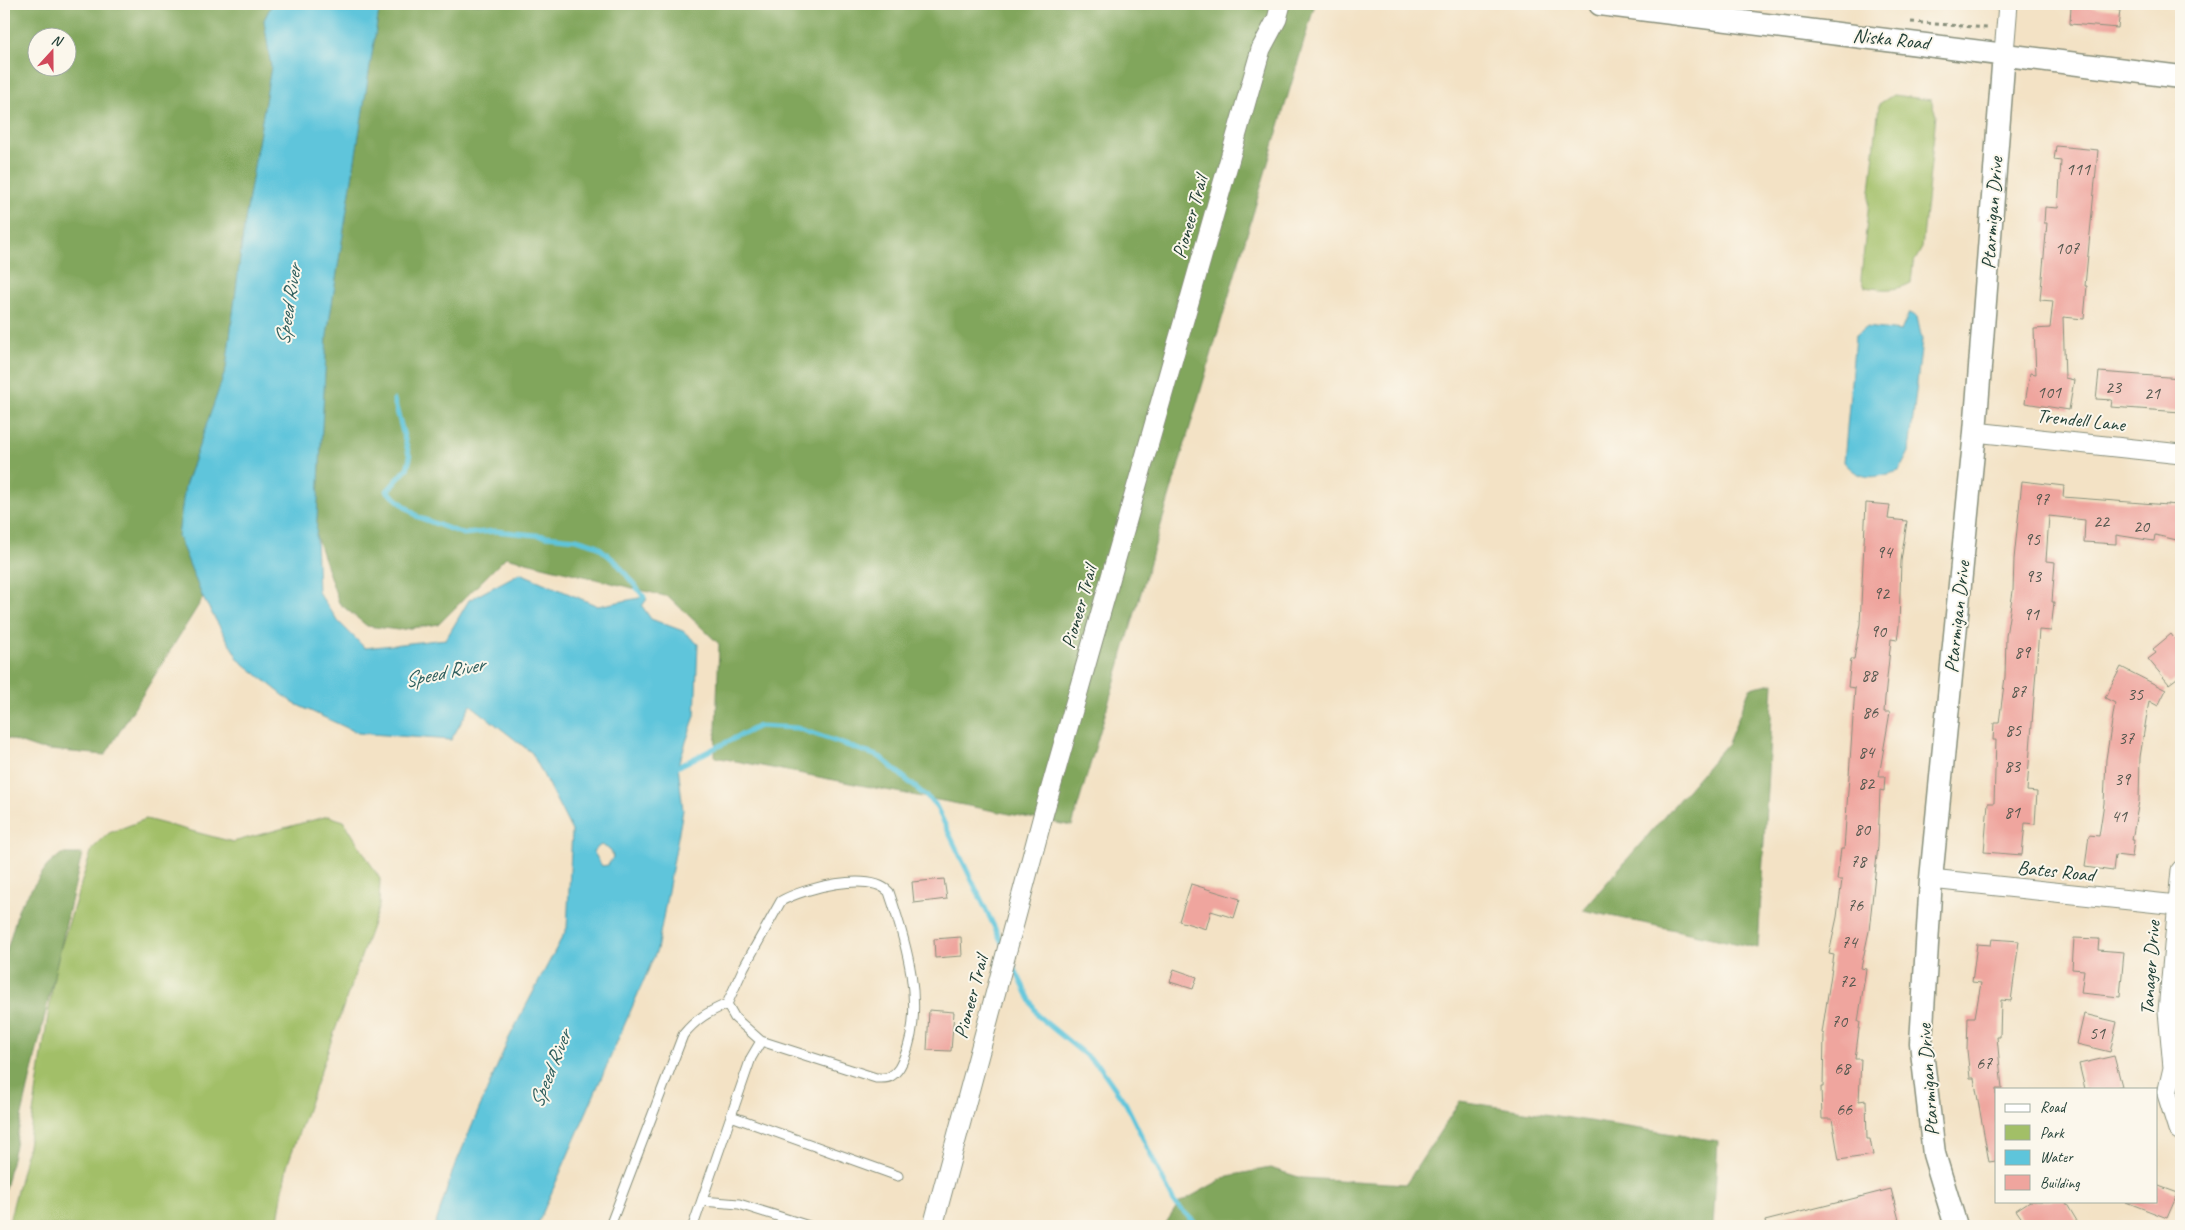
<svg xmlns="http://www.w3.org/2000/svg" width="2185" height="1230" font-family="Caveat,sans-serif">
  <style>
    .green { fill: #a2bf67; stroke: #607e4e }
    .forest { fill: #81a65c; stroke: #507248; fill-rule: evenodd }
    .water { fill: #5ec5db; stroke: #3e8188; fill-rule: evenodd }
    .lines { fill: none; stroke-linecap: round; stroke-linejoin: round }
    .stream { stroke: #5ec5db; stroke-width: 5 }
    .building { fill: #efa59e }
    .service-casing { stroke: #89907c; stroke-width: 11 }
    .minor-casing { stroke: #89907c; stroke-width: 21 }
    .tertiary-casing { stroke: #89907c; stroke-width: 25 }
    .path { stroke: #89907c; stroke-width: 3; stroke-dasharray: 4 4; stroke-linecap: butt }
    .service { stroke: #fff; stroke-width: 9 }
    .minor { stroke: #fff; stroke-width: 19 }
    .tertiary { stroke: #fff; stroke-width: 22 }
    .labels { text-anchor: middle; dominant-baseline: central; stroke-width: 4; stroke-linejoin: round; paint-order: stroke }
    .number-label { font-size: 18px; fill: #53574e }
    .street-label { font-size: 20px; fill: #1f3d34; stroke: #fbf7ec }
    .water-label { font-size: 21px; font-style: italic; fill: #2f5f5e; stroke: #fbf7ec }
  </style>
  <rect width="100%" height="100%" fill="#fbf7ec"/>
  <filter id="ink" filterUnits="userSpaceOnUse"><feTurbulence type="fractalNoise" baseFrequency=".02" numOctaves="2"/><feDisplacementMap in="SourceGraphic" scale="10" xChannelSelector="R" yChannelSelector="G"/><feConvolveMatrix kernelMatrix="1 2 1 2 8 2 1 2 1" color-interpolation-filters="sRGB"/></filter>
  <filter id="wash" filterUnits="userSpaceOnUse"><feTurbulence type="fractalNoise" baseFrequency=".0096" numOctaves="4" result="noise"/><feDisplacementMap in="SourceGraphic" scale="20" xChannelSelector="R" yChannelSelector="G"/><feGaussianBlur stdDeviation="1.12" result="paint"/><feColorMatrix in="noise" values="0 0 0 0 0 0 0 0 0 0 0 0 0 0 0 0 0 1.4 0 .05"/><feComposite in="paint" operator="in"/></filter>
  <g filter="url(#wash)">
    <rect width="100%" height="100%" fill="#f3e2c5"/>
    <path class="green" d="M1893,95L1931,100L1936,115L1922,248L1913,264L1911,283C1896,291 1883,290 1865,287L1861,278L1879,104Z
      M328,816L344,821L380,879L379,906L287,1166L277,1226H8L28,1146L56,963L92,849L109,833L146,819L233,842Z"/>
    <path class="forest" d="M4,4H272L264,20L271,67L244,227L226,369L185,486L178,536L203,598L105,755L39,749L4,737ZM38,38H68V68H38Z
      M380,4H1315L1072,826L715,757L719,644L669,597L506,557L439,624L398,630L367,626L339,603L316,536L327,335Z
      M1773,683L1758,948L1583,910L1728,743L1750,688Z
      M61,854H82L4,1193V961L19,907L47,866Z
      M1460,1101L1718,1141L1713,1226H1164L1179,1203L1228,1176L1270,1168L1302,1178L1406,1184Z"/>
    <path class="water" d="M272,4H380L327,335L316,536L318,592L338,621L365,648L446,639L469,600L520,573L598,606L644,597L647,599L642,606L651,619L683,631L698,644L695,716L678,765L683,810L657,950L537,1226H435L452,1173L509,1038L567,928L572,831L532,753L471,705L451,740L358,733L293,703L239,660L203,598L178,536L185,486L226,369L244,227L271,67L264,20ZM601,845L611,850L613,857L608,865L602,866L593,851Z
      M1909,313L1917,317L1922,340L1909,452L1899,471C1875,478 1861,482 1844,462L1855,336L1866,327L1901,331Z"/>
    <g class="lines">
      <path class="stream" d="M394,400L410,458L407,469L387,491L418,517L463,534L495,531L576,539L596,545L617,563L644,597L640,602
        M675,768L759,726L797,728L880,757L935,804L1003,945
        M1010,959L1038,1016L1100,1067L1126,1104L1174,1202L1198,1226"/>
    </g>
    <g id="blocks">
      <path class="building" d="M2071,6L2120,10L2118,28L2070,24Z
        M2056,146L2098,150L2085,286H2087L2084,319L2063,317L2065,378L2074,380L2069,410L2025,403L2030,373L2036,374L2034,329L2050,328L2053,301L2040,300L2047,223H2044L2045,207L2058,208L2061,161L2054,160Z
        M2099,372L2181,378V412L2111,407L2112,400L2096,399Z
        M2022,481L2064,486L2063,497L2168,505V504L2181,506V541L2155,535L2154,541L2116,535V544L2084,542L2085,520L2049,516L2046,561L2055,562L2052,602H2054L2051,631L2039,630L2027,791L2037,792L2035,824L2025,823L2022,855L1984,852L1988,803H1994L1996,740H1993L1994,723H1999L2005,677L2006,636L2013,591L2014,559Z
        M1866,503L1890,505L1888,519L1907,521L1901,561L1899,626L1897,640L1891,639L1885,698L1884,712H1890L1879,776H1885L1884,791L1880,790L1878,846L1869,931L1861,968L1866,969L1858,1022H1860L1855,1059H1861L1859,1101L1866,1100L1867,1139H1870L1873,1155L1839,1160L1832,1119H1822L1821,1087H1823L1824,1034L1822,1033L1834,955L1829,954L1837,917L1842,880H1837L1841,849H1844L1855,688L1848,687L1851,659H1854L1860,624Z
        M2171,634L2181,648V675L2169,684L2148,659L2156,653L2153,649Z
        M2121,667L2166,690L2158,706L2149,701L2140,757L2139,801L2132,840H2134L2132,857L2115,855L2113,871L2085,867L2089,835L2099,836L2104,803L2106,759L2115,703L2105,698Z
        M944,879L947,899L914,903L912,882Z
        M1191,884L1240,899L1234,918L1211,911L1206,929L1179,921Z
        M961,937L962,956L935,958L934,939Z
        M2074,938L2099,939L2098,950L2124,952L2120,997L2081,993L2084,970L2072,969Z
        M1992,939L2019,941L2011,1001L2001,1000L2000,1037H1997L2002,1089H1996V1161L1989,1162L1974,1078H1970L1967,1050L1968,1017H1975L1981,983L1972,982L1977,944L1991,945Z
        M1174,969L1197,977L1193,989L1170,982Z
        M929,1010L954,1012L951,1051L927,1050Z
        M2084,1014L2117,1022L2110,1052L2077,1044Z
        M2114,1056L2122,1086L2110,1089H2085L2079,1064Z
        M2156,1185L2178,1193L2167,1218L2126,1202L2156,1201Z
        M1891,1189L1900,1224L1892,1226H1766L1765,1221Z
        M2030,1201H2065L2080,1226H2027L2016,1210Z"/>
    </g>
  </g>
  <g filter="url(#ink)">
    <use href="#blocks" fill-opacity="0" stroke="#89907c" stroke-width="1"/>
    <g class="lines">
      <g class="service-casing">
        <path id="service" d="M731,1116L898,1176
          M702,1201L739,1204L809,1226
          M610,1226L683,1035C696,1019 708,1012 727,1004L744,967L781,901C804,888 869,871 889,892C906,942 926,1007 904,1058C901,1065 898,1072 891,1076C887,1079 881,1078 876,1078L761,1041L735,1018L727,1004
          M693,1226L751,1058L761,1041"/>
      </g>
      <g class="minor-casing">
        <path id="minor" d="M2004,53L2008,4
          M1975,432L2181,454
          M2181,870L2168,1011L2173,1068L2167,1094L2178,1129L2181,1131
          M1931,879L2177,905
          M933,1226L1044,812L1261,49L1277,19L1281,4"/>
      </g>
      <g class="tertiary-casing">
        <path id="tertiary" d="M1600,4L2181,77
          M1956,1226L1934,1154L1921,1043L1931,879L1975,432L2004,53"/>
      </g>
      <path class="path" d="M1911,22L1987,28"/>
      <use href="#service" class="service"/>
      <use href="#minor" class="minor"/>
      <use href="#tertiary" class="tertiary"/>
    </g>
  </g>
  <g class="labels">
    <g class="number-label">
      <text x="2078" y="169">111</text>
      <text x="2067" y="248">107</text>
      <text x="2113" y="387">23</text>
      <text x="2049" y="392">101</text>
      <text x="2152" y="393">21</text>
      <text x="2041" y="499">97</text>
      <text x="2101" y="521">22</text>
      <text x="2141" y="526">20</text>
      <text x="2032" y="539">95</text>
      <text x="1884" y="552">94</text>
      <text x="2033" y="576">93</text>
      <text x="1881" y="593">92</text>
      <text x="2031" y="614">91</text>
      <text x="1878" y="631">90</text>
      <text x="2022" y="652">89</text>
      <text x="1869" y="675">88</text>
      <text x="2018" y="691">87</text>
      <text x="2135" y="694">35</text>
      <text x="1870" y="712">86</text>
      <text x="2013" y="730">85</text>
      <text x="2126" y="738">37</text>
      <text x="1866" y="752">84</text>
      <text x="2012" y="766">83</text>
      <text x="2122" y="779">39</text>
      <text x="1866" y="783">82</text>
      <text x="2012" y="812">81</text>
      <text x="2119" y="816">41</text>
      <text x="1862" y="829">80</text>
      <text x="1858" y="861">78</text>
      <text x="1855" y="905">76</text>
      <text x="1849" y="942">74</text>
      <text x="1847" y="981">72</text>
      <text x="1839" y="1021">70</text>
      <text x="2097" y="1033">51</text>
      <text x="1984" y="1063">67</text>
      <text x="1842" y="1068">68</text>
      <text x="1844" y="1109">66</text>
    </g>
    <g class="street-label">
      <text transform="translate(1891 39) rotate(6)">Niska Road</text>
      <text transform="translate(1992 213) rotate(-86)">Ptarmigan Drive</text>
      <text transform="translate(1190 217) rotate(-74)">Pioneer Trail</text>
      <text transform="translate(2081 420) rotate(6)">Trendell Lane</text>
      <text transform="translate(1079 607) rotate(-74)">Pioneer Trail</text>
      <text transform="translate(1957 617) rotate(-84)">Ptarmigan Drive</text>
      <text transform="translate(2056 871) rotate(6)">Bates Road</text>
      <text transform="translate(2150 968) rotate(-86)">Tanager Drive</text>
      <text transform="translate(971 997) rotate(-75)">Pioneer Trail</text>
      <text transform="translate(1928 1080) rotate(-94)">Ptarmigan Drive</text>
    </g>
    <g class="water-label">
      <text transform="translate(288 305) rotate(-81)">Speed River</text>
      <text transform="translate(444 672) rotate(-12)">Speed River</text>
      <text transform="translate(550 1069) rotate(-68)">Speed River</text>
    </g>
  </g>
  <rect width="2185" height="1230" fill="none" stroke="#fbf7ec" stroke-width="20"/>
  <rect x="1995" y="1088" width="162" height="115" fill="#fbf7ec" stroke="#a3ada2"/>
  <rect x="2005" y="1104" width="25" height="8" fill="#ffffff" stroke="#a3ada2"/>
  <text x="2040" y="1112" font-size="15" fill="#1f3d34">Road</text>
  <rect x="2005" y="1125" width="25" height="15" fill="#a2bf67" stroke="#a3ada2"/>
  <text x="2040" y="1138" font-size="15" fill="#1f3d34">Park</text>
  <rect x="2005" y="1150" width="25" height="15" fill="#5ec5db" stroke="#a3ada2"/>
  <text x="2040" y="1162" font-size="15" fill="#1f3d34">Water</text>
  <rect x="2005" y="1175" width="25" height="15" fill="#efa59e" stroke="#a3ada2"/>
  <text x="2040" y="1188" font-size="15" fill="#1f3d34">Building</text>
  <g transform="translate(52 52) rotate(21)"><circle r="24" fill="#fbf7ec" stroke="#a3ada2"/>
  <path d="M0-4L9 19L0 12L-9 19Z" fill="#d1495b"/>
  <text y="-8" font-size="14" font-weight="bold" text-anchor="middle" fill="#1f3d34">N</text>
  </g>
</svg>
